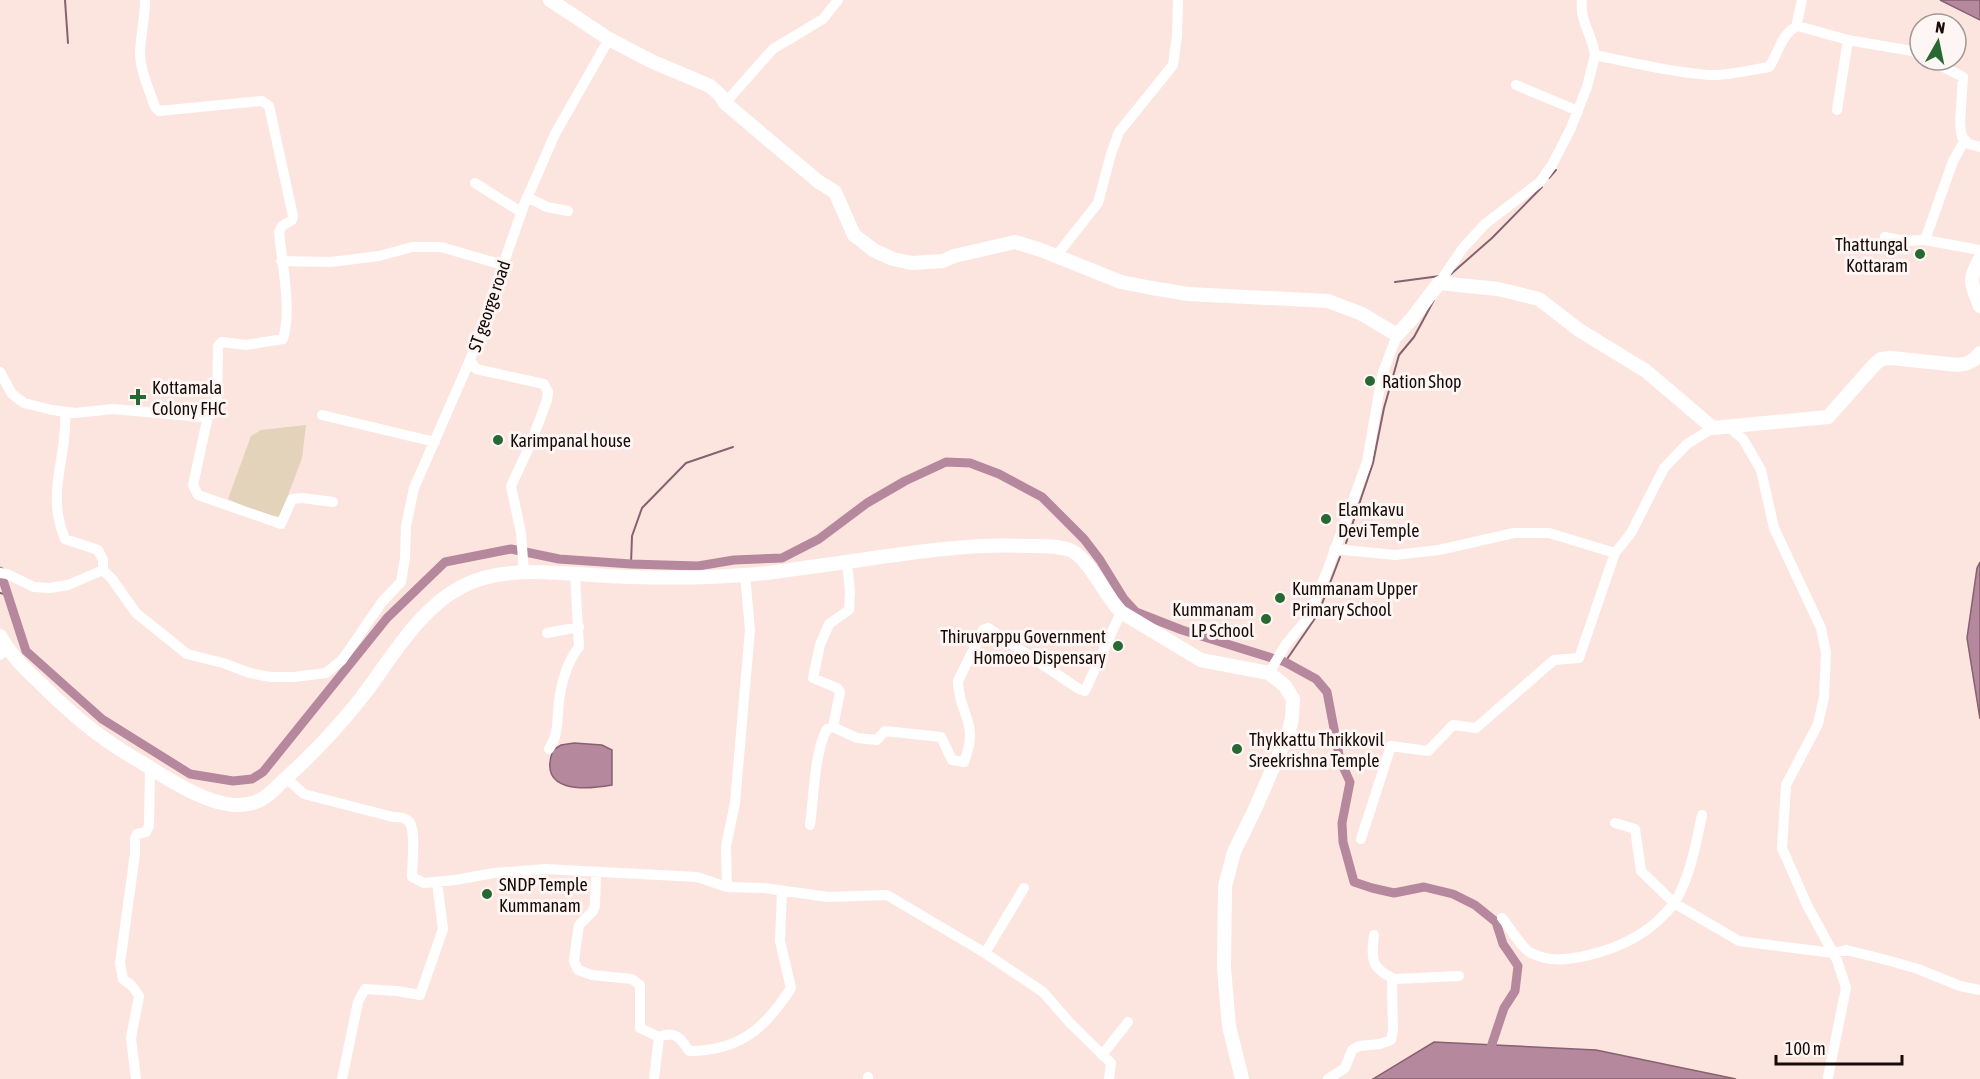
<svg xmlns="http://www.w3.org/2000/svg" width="1980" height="1079" font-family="'Asap Condensed',sans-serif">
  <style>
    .green { fill: #e2d3ba }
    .water { fill: #b6889d; stroke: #866270; stroke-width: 1.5 }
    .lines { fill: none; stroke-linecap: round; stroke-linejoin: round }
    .stream { stroke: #866270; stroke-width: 2 }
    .canal { stroke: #b6889d; stroke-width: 9 }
    .minor { stroke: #fff; stroke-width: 10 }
    .major { stroke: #fff; stroke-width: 14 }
    .poi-dot { fill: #286933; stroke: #fef6f4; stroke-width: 2 }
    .labels { text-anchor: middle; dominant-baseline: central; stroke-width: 6; stroke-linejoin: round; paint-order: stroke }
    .poi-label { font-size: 18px; fill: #170b08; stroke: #fef6f4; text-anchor: start }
    .street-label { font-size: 18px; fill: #170b08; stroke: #fef6f4 }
  </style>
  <rect width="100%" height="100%" fill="#fde5df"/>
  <path class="green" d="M306,425L302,458L280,517L254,511L228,499L251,436L261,430Z"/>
  <path class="water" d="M1940,0H1980V20Z
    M1980,562V719L1967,638L1977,568Z
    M574,743L602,745L612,750V785C584,790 537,793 553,750L561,745Z
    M1434,1042L1596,1050L1736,1079H1373Z"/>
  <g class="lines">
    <path class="stream" d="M65,0L68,43
      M1549,178L1556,170
      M1451,274L1492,238L1542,187
      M1395,282L1440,276
      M1346,543L1373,463L1384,408L1399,355L1414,337L1434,300
      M631,564L632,536L642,508L686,463L733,447
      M0,593L8,595
      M1285,662L1318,614L1340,557"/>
    <path class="canal" d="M0,571L26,651L102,719L190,774L233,781L252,779L263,772L387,618L445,562L511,549L559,559L631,564L698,566L734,560L782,558L819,539L867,503L905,481L946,462L970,463L999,474L1042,497L1084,539L1100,560L1124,599L1136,612L1182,630L1285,662L1316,679L1327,692L1340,760L1350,782L1342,823L1343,842L1354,882L1372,888L1394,893L1424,887L1453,894L1475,905L1496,922L1503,944L1518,966L1515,991L1504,1008L1488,1056"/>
    <path class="minor" d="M1582,0C1579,20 1593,36 1595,55
      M1796,27L1802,0
      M1930,60L1963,77L1960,124L1962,137L1969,144L1980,147
      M1516,85L1578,111
      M725,103L773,49L823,19L838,0
      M1837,110L1848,40
      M475,183L521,212
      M527,197L547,207L568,211
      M1885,237L1905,241L1925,240L1953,161L1965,140
      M1925,240L1980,250
      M1056,256L1098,203L1111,154L1119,132L1173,65L1177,35L1178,0
      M281,261L331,262L379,256L412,247H441L503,265
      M1439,283L1463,248L1485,224L1540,182L1552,165L1571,128L1587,87L1595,55C1633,63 1671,72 1709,75C1728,76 1750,70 1769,67C1778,54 1782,32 1798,26L1848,40L1912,51L1920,55
      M0,372L12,394L24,403L52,410L75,413L113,409L203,417L212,414L217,407L218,346L222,342L246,345L283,339C292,310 282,264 279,232L282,226L292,220L293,216L269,106L262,101L159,111L155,107C149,89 140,70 140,52C141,34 145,18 145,0
      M322,415L435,442
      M208,416L193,485L198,495L281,524L292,499L302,498L333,502
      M1730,428L1743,439L1761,470L1774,528L1821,628L1826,653L1824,697L1818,724L1786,785L1782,848L1807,905L1837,960L1846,988L1828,1077
      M1334,549L1395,555L1439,550L1514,533H1549L1615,553L1631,533L1664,468L1687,444L1713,428
      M103,570L112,579L136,613L187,654L223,663L250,673L270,677H294L326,673L342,660L382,602L401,582L405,558L406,526L414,488L470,360
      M0,573L7,574L34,587L50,588L68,585L103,570V560L98,550L65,539C45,491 68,459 65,412
      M524,573L521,533L511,486L531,443L547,400L548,392L544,384L476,369L470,360L524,205L555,134L609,39
      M547,633L579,627
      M0,655L7,648
      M1269,673L1286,644L1308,618L1326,574L1367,462L1382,375L1397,335
      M833,727L840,692L837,688L813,678L820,645L829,624L849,610L850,591L847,563
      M549,749C557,737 557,727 558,713C559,691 565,664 579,647L575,574
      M286,778L304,794L393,817C399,817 407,817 410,823C416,834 412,864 412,877L424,883L455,880L494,873L545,869L697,877L727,887L764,888L828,897L887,895L985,953L1043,992L1070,1023L1111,1063L1109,1079
      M1615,823L1635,829L1641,871L1674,903L1739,941L1833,953L1846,950L1883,959L1918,969L1960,986L1980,990
      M810,825C814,797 814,753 827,729L833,727L857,738L877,740L885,731L941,737L952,760L964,762C980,721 959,717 958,681L983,630L988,628L1079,689L1085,691L1121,612
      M1361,839L1391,746L1428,751L1453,725L1476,728L1554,660L1579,658L1615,553
      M596,873L595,906L593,911L579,925L576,945L574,961L578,970L592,975L632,979L640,985V1028L659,1037L654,1079
      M727,887L726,846L735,803L750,630L745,575
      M1502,918C1509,926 1522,949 1531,953C1549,962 1566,960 1585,956C1621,948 1652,933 1674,903C1690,879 1696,843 1702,815
      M1374,935C1371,959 1371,969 1395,979
      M985,953L1024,888
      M659,1037C674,1030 681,1038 689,1051C739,1051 765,1029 791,988L780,941L782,890
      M1102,1055L1128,1022
      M136,1079L131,1038L139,996L132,986L123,979L120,963L135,854V838L137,834L146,832L149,826L150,768
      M342,1079L358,1002L365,989L397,991L420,995L443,929L437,882
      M868,1079V1077
      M1328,1079L1345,1068L1352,1050L1359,1046L1380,1044L1391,1040L1393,1030L1392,983L1395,979L1459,976"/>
    <path class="major" d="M550,0L609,39L651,61L710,86L720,95L725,103L764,136L819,182L835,192L854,235L875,251L893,259L912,263L943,261L954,256L1015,242L1041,250L1121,282L1152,288L1188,294L1328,301L1362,314L1397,335L1410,321L1439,283L1498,289L1539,299L1579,330L1646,371L1713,428L1828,417L1875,364L1881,359L1891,358L1958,365C1968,364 1974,361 1980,353
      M1980,259C1968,280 1971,284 1980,306
      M0,636C10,654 23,667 38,681C71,714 100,739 141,762C166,778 206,804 236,805C262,805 269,794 286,778C314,753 339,726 362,697C392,658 418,609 463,586C512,561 579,577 632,577C670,578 707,578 744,575C766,574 788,570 810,567C881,558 954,543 1026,546C1039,546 1059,545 1072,551C1089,559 1106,597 1121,612L1201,660L1269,673L1285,686L1293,699L1292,718L1289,731L1255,809L1234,852L1225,886L1224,968L1227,1003L1229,1026L1242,1079"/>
  </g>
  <g class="poi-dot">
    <circle cx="1920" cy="254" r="6"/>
    <circle cx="1370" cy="381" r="6"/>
    <path d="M135 388h6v6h6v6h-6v6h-6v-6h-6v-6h6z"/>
    <circle cx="498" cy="440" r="6"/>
    <circle cx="1326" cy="519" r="6"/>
    <circle cx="1280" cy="598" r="6"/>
    <circle cx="1266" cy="619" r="6"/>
    <circle cx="1118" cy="646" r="6"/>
    <circle cx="1237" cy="749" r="6"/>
    <circle cx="487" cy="894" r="6"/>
  </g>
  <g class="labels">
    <g class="poi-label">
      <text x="1908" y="244" text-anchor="end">Thattungal<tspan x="1908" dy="21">Kottaram</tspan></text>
      <text x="1382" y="381">Ration Shop</text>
      <text x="152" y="387">Kottamala<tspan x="152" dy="21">Colony FHC</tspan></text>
      <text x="510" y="440">Karimpanal house</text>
      <text x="1338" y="509">Elamkavu<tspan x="1338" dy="21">Devi Temple</tspan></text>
      <text x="1292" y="588">Kummanam Upper<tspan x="1292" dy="21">Primary School</tspan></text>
      <text x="1254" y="609" text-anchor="end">Kummanam<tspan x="1254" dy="21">LP School</tspan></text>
      <text x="1106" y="636" text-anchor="end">Thiruvarppu Government<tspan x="1106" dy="21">Homoeo Dispensary</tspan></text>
      <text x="1249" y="739">Thykkattu Thrikkovil<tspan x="1249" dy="21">Sreekrishna Temple</tspan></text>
      <text x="499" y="884">SNDP Temple<tspan x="499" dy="21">Kummanam</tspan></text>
    </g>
    <g class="street-label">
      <text transform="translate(489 306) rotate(-71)">ST george road</text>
    </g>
  </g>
  <g transform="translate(1938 42) rotate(9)"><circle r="28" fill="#fef6f4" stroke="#a29896" stroke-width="1.5"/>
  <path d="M0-4.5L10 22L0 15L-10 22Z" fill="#286933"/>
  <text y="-9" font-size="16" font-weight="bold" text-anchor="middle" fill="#170b08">N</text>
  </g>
  <path d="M1776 1055v9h126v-9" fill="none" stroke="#170b08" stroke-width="3"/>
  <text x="1785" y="1055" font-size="18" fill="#170b08" stroke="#fef6f4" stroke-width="4.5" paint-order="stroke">100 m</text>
</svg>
